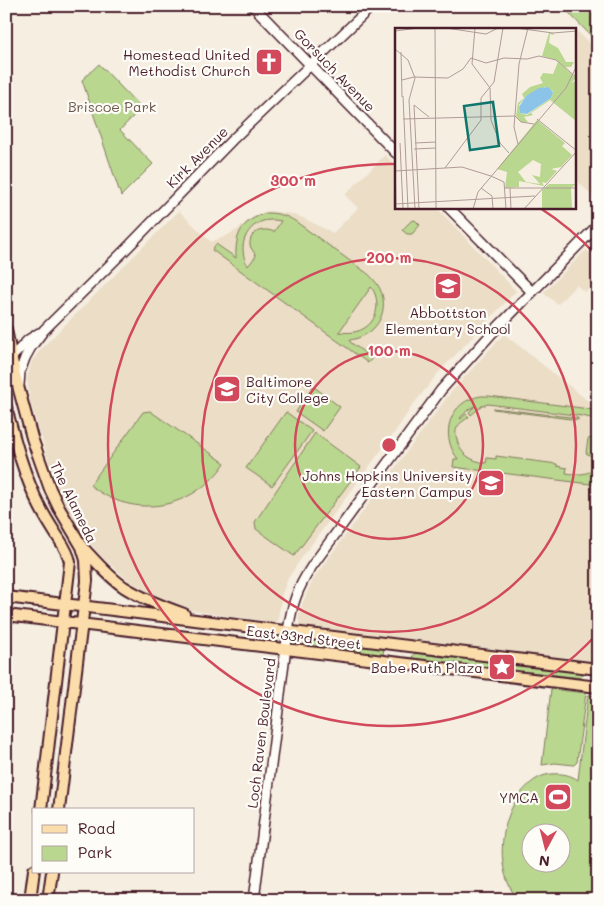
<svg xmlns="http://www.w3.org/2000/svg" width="604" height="906" font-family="Mali,sans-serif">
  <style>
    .built { fill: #ebddc6 }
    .green { fill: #b9d78f; stroke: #827b5d; fill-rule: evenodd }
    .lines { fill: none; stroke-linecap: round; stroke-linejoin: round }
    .secondary-casing { stroke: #4a1f2b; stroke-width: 12 }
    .primary-casing { stroke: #4a1f2b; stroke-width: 14 }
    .secondary { stroke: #fdfcf7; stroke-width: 9 }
    .primary { stroke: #fbddab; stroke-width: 10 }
    .ring { fill: none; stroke: #d1495b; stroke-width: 2.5 }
    .labels { text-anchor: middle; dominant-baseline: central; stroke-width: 4.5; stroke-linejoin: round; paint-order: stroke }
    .poi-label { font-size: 14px; fill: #4a1f2b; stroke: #fdfcf7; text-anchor: end }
    .street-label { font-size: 14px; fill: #4a1f2b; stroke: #fdfcf7 }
    .park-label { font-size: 14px; fill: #6b5649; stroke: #fdfcf7 }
    .inset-road { fill: none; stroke: #b19b98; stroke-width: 1 }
    .view { fill: #0f766e; fill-opacity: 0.15; stroke: #0f766e; stroke-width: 2.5 }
    .inset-edge { fill: none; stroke: #4a1f2b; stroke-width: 2.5 }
    .centre { fill: #d1495b; stroke: #fdfcf7; stroke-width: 2.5 }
    .ring-label { font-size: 15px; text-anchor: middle; font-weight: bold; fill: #d1495b; stroke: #fdfcf7; stroke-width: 4.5; stroke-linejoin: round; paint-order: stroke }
  </style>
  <rect width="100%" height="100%" fill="#f5eee1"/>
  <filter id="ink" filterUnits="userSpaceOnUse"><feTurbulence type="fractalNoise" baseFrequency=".02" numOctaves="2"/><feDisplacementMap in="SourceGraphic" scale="10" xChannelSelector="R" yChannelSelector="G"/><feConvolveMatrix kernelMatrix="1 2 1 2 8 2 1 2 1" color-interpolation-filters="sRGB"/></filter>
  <g filter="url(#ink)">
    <path class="built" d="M575,29L598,52V201L575,179Z
      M385,155L396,166V208H437L516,291L439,372L412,406L397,429L305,553L288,578L282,594L277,623L194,611L165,601L129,581L101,556L81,532L67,509L52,471L30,401L27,378L32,361L41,349L179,211L211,242L224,237L237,230L247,221L255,216L261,213L270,211L291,214L303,218L333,233L358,208L345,195Z
      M586,250L598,258V279L585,292L576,285L558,304L543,293Z
      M504,334L598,409V662L300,626L299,623V615L303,602L309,588L316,575L451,392Z"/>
    <path class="green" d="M571,6H598V43L567,11Z
      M99,64L141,108L120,130L153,164L121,196L82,80Z
      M266,213C278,213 285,215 295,221L364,271C367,273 371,276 373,279C389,295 386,321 368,333C362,337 356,339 350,340V342L372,358L368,363L212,250L216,244L236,258C235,233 242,221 266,213ZM275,220L281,221L274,232C264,227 249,231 250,245C251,249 254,252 256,256L248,266C238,250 243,228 263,221C266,220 271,220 275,220ZM371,287C380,298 379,318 366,327C358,333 348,333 339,332Z
      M415,220L420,225L412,234H407L402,230L411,221Z
      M313,386L340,407L323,431L296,412Z
      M481,396H489L582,408L592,410L598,413V423L591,418L582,416L488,404L482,406L471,415L469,412L475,406L469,409L460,418L461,419L466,414L469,417C465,420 459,423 457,428C455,431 456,436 457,440C460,454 471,461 486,463L487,458L496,459V456L557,464V466L567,468L566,473C579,475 587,475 598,467V485L453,467L454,459H458C439,435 449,401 481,396Z
      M493,408L578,418V420L493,409Z
      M150,411L225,463C194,509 134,521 90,485L143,412Z
      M286,412L312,431L272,486L246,468Z
      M315,433L361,467L294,556L256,529L255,522Z
      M598,436V460L586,453L588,439Z
      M306,640L364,647L384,646L383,657L304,648V641Z
      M415,653L443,657L457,655L583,672L581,678L530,672L514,673L414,660L412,657Z
      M551,689L586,693L577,762L574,765L555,763L542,765Z
      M588,695L598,696V900H518C495,871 499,826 518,797C527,785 537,775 552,774C562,773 571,775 578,780ZM532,834H562V864H532Z"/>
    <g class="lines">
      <g class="secondary-casing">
        <path id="secondary" d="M253,6L396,153
          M449,208L532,292
          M12,357L28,340L39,333
          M19,385L20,372L25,358L31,347L44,330L125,250L232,140L372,6
          M254,900L288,631C292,604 297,589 312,566L441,390L493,332L598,225"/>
      </g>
      <g class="primary-casing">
        <path id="primary" d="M6,329L15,375L32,438L50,489L59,508L82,547L86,560L87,581L59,810
          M6,407C15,441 24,476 40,507C44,515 49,523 54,531C60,541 68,550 70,562L41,810
          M85,550C97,563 109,577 124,587C143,599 164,607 184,614
          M6,597L598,669
          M6,615L598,687
          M30,900L34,870
          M48,900L52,872"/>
      </g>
      <use href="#secondary" class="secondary"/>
      <use href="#primary" class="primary"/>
    </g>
  </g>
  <g class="ring">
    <circle cx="389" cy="445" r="94"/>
    <circle cx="389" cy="445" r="187"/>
    <path d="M596 635A281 281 0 1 1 396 164M540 208A281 281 0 0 1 596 255"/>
  </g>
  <defs>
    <g id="church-square" transform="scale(1.4375)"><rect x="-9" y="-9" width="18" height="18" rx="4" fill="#d1495b" stroke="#fdfcf7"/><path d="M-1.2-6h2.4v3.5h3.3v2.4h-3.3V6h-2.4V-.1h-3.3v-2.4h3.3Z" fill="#fff"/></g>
    <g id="school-square" transform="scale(1.4375)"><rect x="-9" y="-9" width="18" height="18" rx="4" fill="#d1495b" stroke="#fdfcf7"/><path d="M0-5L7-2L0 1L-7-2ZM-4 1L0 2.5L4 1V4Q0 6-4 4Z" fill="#fff"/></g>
    <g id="university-square" transform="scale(1.4375)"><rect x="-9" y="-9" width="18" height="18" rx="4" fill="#d1495b" stroke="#fdfcf7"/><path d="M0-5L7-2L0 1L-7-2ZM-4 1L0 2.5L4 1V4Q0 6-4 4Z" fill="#fff"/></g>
    <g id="sight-square" transform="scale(1.4375)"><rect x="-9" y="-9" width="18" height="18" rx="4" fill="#d1495b" stroke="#fdfcf7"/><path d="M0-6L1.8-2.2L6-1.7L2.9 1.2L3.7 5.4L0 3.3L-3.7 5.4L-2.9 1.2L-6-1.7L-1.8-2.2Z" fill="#fff"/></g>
    <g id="stadium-square" transform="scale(1.4375)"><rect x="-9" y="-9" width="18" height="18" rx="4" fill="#d1495b" stroke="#fdfcf7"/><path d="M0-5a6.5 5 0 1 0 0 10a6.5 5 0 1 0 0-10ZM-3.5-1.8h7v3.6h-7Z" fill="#fff"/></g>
  </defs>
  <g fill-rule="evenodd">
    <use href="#church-square" x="269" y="62"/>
    <use href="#school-square" x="448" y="286"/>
    <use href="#school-square" x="227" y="389"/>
    <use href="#university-square" x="491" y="483"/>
    <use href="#sight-square" x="502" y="667"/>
    <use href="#stadium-square" x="558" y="797"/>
  </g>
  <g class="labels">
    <g class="poi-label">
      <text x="250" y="54">Homestead United<tspan x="250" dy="16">Methodist Church</tspan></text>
      <text x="448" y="312" text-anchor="middle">Abbottston<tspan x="448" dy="16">Elementary School</tspan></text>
      <text x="246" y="381" text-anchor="start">Baltimore<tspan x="246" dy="16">City College</tspan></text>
      <text x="472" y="475">Johns Hopkins University<tspan x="472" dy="16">Eastern Campus</tspan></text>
      <text x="483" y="667">Babe Ruth Plaza</text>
      <text x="539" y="797">YMCA</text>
    </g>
    <g class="street-label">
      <text transform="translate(335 70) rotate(46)">Gorsuch Avenue</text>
      <text transform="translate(197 157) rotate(-45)">Kirk Avenue</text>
      <text transform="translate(74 502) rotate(64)">The Alameda</text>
      <text transform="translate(304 637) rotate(7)">East 33rd Street</text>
      <text transform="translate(261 733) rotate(-83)">Loch Raven Boulevard</text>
    </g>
    <g class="park-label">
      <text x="112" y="106">Briscoe Park</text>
    </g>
  </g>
  <g transform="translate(395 28)">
    <rect width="181" height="181" fill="#f5eee1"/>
    <path d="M154,5H158L159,7L155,6L154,15L163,20L171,34H179L176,39H171L176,44L178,42L176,44L161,32L147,28ZM163,34L181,50L176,55L181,53V93L155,72L136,85L138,87L129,89L133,94H126L121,88L123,75L129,70L127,66L135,59L148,55L145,50L148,45L158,46ZM150,59L158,63L156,70L132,87L125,85L124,77L131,68ZM142,92L170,115L167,118L177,127L166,139L156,141L162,143L151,155L147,154L149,158L124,153V159L110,160L112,144L102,141ZM138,132L146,136L145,149L137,147L145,156L131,154L123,144ZM154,156H181L176,160L177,181H147V162Z" fill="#b9d78f" fill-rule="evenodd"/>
    <path d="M153,59L158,64L156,70L132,86L125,85L124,79L131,68L144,60Z" fill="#8bc3e9"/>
    <path class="inset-road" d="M40,0L41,181M51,0L91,6L103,0M80,0L77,36L95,60L96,92L105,115L114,125M121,0L158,5L182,3M0,3L24,0M0,21L13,32L20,50L14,72L20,181M6,24L7,69M7,52L19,49L53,50L68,41L76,30L91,35L109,30L132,31L144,28L161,32L182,50M8,68L13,181M19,77L24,181M19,77L34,89M8,91L120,88L126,94L139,96M142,91L182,123M5,115L8,181M20,115L41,114M123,116L119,99L124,36L133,0M19,121L41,120M0,126L1,181M50,140L86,92V70L99,54L108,0M0,143L67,139L96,148L109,154L111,181M86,160L97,168L98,181M110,160H182M115,160L116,181M0,176L140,168M78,181L83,164L171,60L182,37M129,181L182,123"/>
    <path class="view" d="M98,74L104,118L75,122L69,78Z"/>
    <rect width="181" height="181" class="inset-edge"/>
  </g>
  <circle cx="389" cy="445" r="8" class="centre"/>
  <g class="ring-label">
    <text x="293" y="186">300 m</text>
    <text x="389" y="263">200 m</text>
    <text x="389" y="356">100 m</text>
  </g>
  <rect width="604" height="906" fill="none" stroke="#fdfcf7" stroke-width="25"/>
  <rect x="12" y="12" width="579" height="881" fill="none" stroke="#4a1f2b" stroke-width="2" filter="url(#ink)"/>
  <rect x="32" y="808" width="162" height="65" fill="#fdfcf7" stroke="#b5a4a5"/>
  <rect x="42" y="825" width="25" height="8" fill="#fbddab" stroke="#b5a4a5"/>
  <text x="78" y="834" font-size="15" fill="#4a1f2b">Road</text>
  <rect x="42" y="846" width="25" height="15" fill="#b9d78f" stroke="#b5a4a5"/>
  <text x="78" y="858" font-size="15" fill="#4a1f2b">Park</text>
  <g transform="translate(546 848) rotate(187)"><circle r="24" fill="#fdfcf7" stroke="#b5a4a5"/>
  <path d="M0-4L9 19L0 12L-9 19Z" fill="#d1495b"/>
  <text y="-8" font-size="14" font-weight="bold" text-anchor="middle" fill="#4a1f2b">N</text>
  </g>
</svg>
